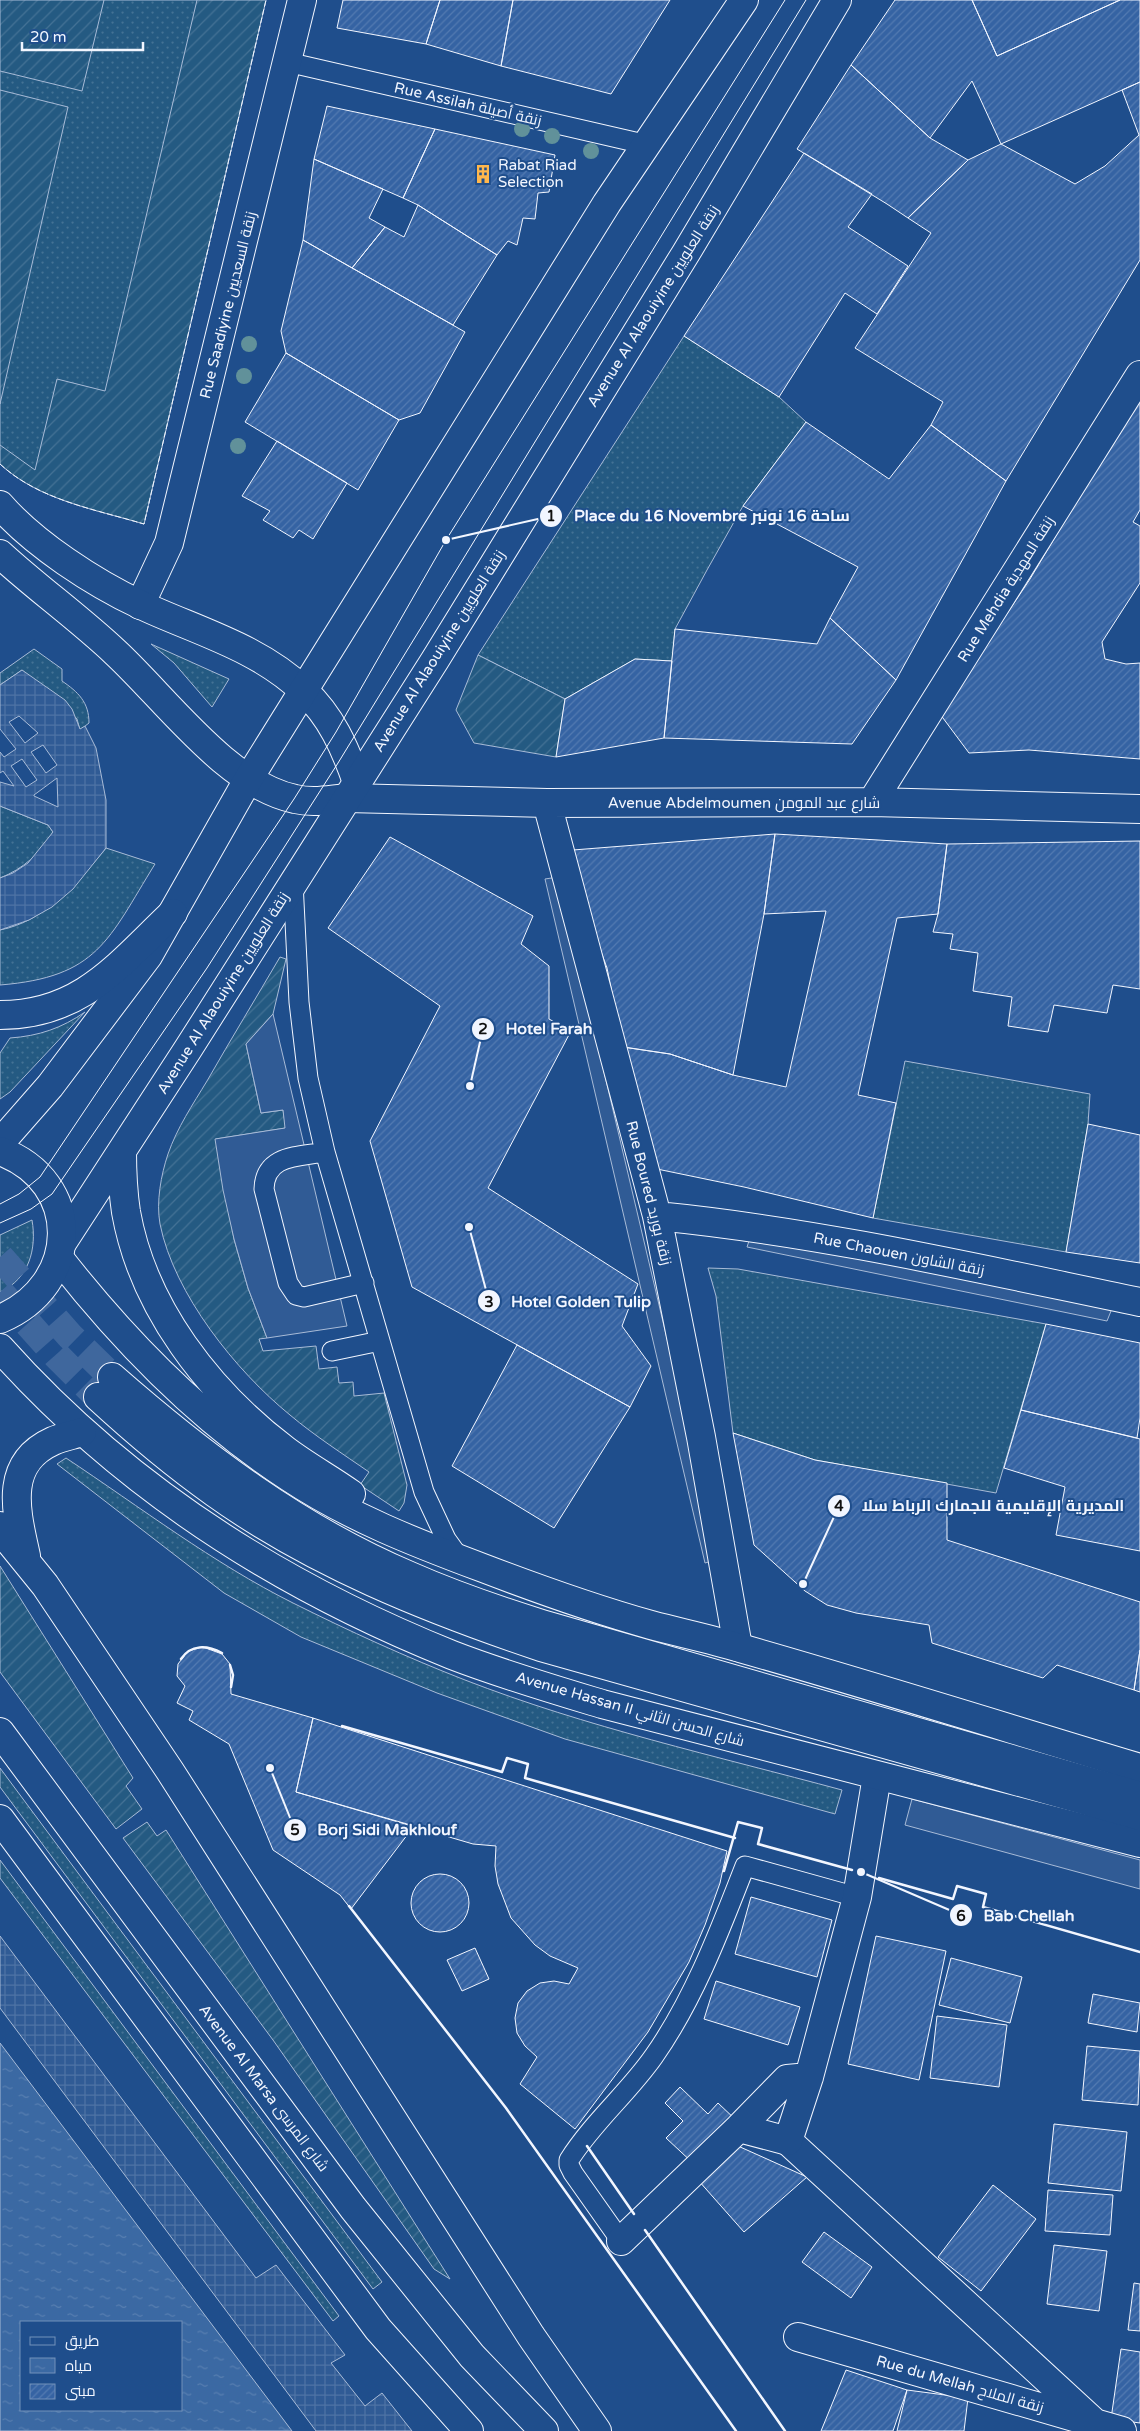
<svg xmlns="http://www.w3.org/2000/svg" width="1140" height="2431" font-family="'Varela Round',Cairo,sans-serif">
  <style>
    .grass { fill: url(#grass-dots); stroke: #a8bbd7 }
    .garden { fill: url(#garden-furrows); stroke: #a8bbd7 }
    .parking { fill: #305b95; stroke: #a8bbd7 }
    .plaza { fill: url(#plaza-grid); stroke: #a8bbd7; fill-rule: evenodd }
    .water { fill: url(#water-ripples); stroke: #a8bbd7; fill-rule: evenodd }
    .building { fill: url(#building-hatch); stroke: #f2f6ff }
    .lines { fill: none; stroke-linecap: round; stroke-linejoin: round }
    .trunk-tunnel { stroke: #3f679d; stroke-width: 28; stroke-dasharray: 28 14; stroke-linecap: butt }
    .service-casing { stroke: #f2f6ff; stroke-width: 21 }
    .pedestrian-casing { stroke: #f2f6ff; stroke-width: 30 }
    .minor-casing { stroke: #f2f6ff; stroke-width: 30 }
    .tertiary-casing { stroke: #f2f6ff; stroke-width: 30 }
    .primary-casing { stroke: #f2f6ff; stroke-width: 30 }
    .trunk-casing { stroke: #f2f6ff; stroke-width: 30 }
    .service { stroke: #1f4e8c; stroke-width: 19 }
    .pedestrian { stroke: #1f4e8c; stroke-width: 28 }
    .minor { stroke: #1f4e8c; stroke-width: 28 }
    .tertiary { stroke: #1f4e8c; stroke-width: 28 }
    .primary { stroke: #1f4e8c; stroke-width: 28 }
    .trunk { stroke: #1f4e8c; stroke-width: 28 }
    .tram { stroke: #f2f6ff; stroke-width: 1 }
    .fence { stroke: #f2f6ff; stroke-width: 1; stroke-dasharray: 6 2.5; stroke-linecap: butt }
    .wall { stroke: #f2f6ff; stroke-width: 2.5 }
    .tree { fill: #61919a }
    .labels { text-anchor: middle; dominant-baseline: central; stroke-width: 4; stroke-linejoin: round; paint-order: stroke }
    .street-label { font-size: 15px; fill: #f2f6ff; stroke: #1f4e8c }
    .poi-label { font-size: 15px; fill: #f2f6ff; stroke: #1f4e8c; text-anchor: start }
    .leader { fill: none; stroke: #f2f6ff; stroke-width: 2 }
    .callout-dot { fill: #f2f6ff; stroke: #1f4e8c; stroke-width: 2 }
    .mark-label { font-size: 15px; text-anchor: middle; font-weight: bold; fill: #111 }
    .callout-label { font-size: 16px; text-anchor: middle; font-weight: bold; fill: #f2f6ff; stroke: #1f4e8c; stroke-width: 4; stroke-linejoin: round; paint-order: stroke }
  </style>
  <defs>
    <pattern id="grass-dots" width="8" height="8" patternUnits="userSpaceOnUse" patternTransform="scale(1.25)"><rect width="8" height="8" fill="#245a82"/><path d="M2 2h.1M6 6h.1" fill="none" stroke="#447295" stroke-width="1.8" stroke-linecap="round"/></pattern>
    <pattern id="garden-furrows" width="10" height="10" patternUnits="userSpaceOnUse" patternTransform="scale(1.25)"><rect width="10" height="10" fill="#245a82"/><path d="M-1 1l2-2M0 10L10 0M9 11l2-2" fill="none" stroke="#447295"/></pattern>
    <pattern id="plaza-grid" width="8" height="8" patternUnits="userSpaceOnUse" patternTransform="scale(1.25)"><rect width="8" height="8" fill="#305b95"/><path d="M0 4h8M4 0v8" fill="none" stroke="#4e73a5"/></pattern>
    <pattern id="water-ripples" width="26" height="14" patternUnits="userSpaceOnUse" patternTransform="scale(1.25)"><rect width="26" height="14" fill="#3b69a3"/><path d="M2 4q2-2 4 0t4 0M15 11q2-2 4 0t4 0" fill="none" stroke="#587fb1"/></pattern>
    <pattern id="building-hatch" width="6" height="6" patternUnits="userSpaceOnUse" patternTransform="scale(1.25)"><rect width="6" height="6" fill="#3563a3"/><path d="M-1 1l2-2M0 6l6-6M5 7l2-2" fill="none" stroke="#537ab1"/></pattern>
  </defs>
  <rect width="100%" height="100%" fill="#1f4e8c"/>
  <path class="grass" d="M0,0H266L144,524C94,509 39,500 0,464Z
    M684,336L779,397L806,422L743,506L707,570L675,629L672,661L635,659L565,699L478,655Z
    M151,644L229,679L212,707L174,663Z
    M34,649L62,669V681C78,692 89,702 89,723L80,730L77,719L22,670L0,685V673Z
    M0,806L48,825L53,832C41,853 23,869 0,878Z
    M106,848L155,864C108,940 98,977 0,985V930C46,921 78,882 106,848Z
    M85,1012L10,1092L0,1099V1053L10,1038C39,1036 62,1028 85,1012Z
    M905,1061L1090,1094L1088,1124L1066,1252L873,1218Z
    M32,1220C37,1249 29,1279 0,1292V1235Z
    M708,1268L738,1269L1046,1324L996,1493L815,1460L733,1433L716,1296Z
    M66,1458C140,1507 213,1563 293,1603C349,1631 406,1657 465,1680C586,1727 716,1756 842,1790L835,1814L565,1739L437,1693L301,1637L224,1593L57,1464Z
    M0,1768L382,2282L373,2289L0,1787Z
    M0,1860L339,2316L333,2321L0,1878Z"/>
  <path class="garden" d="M0,0H104L82,91L0,71Z
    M197,0H266L144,524C94,509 39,500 0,464V445L35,470L57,379L105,391Z
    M0,90L68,107L0,404Z
    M478,655L565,699L556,757L474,743L456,710Z
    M280,957L286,959L273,1014L246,1044L261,1113L283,1110L286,1128L216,1139L234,1239L248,1288L267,1338L259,1339L263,1351L316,1346L319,1369L337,1367L339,1383L353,1382L354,1396L384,1393L407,1485L404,1503L399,1511L360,1485L369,1472C343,1454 315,1436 290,1415C236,1371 174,1294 160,1224C156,1202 161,1175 168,1154C177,1128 193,1104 207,1081C231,1039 256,998 280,957Z
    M0,1566L133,1778L126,1786L142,1809L116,1829L0,1672Z
    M147,1822L157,1836L166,1830L450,2279L434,2269L273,2040L123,1838Z"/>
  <path class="parking" d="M558,877L719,1559L705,1563L545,879Z
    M273,1014L347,1326L267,1338L248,1288L234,1239L223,1190L215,1139L285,1128L283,1110L261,1113L246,1044Z
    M751,1235L1113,1306L1107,1321L747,1247Z
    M912,1799L1140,1860V1889L905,1825Z"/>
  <path class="plaza" d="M22,670L65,700L72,709L80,729L85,726L96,748L106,800V848L73,889L52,907L29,920L0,930V878L13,873L28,863L53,832L48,825L0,806V782L14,786L3,771L0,773V752L4,757L16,749L0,729V685ZM19,716L38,733L25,743L9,722ZM43,745L57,765L46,773L31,752ZM22,759L37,780L26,787L11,766ZM57,778L58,807L34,796V795Z
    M0,1936L256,2278L276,2265L345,2355L331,2363L365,2406L382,2393L412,2431H316L0,2008Z"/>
  <path class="water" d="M0,2043L292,2431H0ZM21,2322H181V2410H21Z"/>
  <path class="building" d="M343,0H440L426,44L337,28Z
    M440,0H513L501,66L426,44Z
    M513,0H670L611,94L501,66Z
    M895,0H972L997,56L1120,0H1140V82L1001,144L972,81L930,138L851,65Z
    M972,0H1120L997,56Z
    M851,65L930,138L968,160L908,218L887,204L797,149Z
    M1140,82V260L1006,481L931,425L943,402L855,348L931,233L908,218L968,160L1001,144L1075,184L1105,166L1139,135L1122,90Z
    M327,106L435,129L403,198L314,159Z
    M435,129L555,155L549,192L538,193L535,219L523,218L517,245L508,241L497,255L418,205L403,198Z
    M804,153L872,194L848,227L908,266L877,314L845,293L779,397L684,336Z
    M314,159L383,189L369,218L385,227L352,268L303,240Z
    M418,205L497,255L453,325L352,268L385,227L404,237Z
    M303,240L465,332L420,413L399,420L286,353L281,331Z
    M286,353L399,420L358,490L245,422Z
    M1140,395V510L1133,522L1140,526V583L1102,642L1105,659L1126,664L1140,663V759L1029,750L969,753L940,714L1030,579Z
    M806,422L889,479L931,425L1006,481L896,680L830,618L858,567L743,506Z
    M277,441L347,483L313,539L299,530L293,538L263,520L270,511L242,496Z
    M830,618L896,680L852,744L664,738L675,629L817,644Z
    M635,659L672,661L664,738L556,757L565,699Z
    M775,834L947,844L938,914L897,918L858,1095L896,1103L873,1218L744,1187L657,1169L623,1047L670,1054L733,1075L786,1087L826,911L764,914Z
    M775,834L764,914L733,1075L670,1054L623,1047L607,968L595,935L573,850Z
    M390,837L533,916L521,944L549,966V1019L571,1031L488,1188L638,1284L622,1326L651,1366L630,1407L412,1287L370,1141L440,1006L328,928Z
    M1140,841V989L1113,985L1107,1013L1054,1005L1048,1032L1008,1026L1012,997L973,991L978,953L950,949L953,934L933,932L938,914L947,844Z
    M1088,1124L1140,1135V1263L1066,1252Z
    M1046,1324L1140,1343V1418L1137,1438L1021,1410Z
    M517,1345L630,1407L554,1528L452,1466Z
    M1021,1410L1140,1439V1551L1056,1535L1065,1487L1004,1468Z
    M733,1433L815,1460L947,1483V1540L1140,1602V1650L1134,1690L1057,1665L1043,1678L932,1643L929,1625L856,1613L827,1605L805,1591L754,1545Z
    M203,1647L222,1654L230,1664L231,1694L313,1718L296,1792L414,1826L351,1909L340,1895L273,1850L229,1744L189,1720L193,1711L177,1703L185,1686L177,1676L178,1664L188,1651Z
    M1140,1650V1692L1134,1690Z
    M313,1718L727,1851L720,1883L705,1925L689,1962L648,2032L575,2129L520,2084L537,2057L525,2046L517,2033L515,2018L518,2003L527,1991L540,1983L554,1981L569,1984L578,1968L550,1956L535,1945L511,1918L498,1884L495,1866L496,1846L473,1844L296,1792Z
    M411 1903a29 29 0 1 1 58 0a29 29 0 1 1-58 0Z
    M751,1897L832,1920L817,1977L735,1954Z
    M876,1936L946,1951L919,2080L848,2064Z
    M475,1948L489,1979L462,1991L447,1960Z
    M951,1958L1022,1977L1010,2023L939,2005Z
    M716,1981L800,2007L788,2045L704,2019Z
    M1093,1994L1140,2003L1137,2032L1088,2023Z
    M937,2016L1007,2025L999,2087L930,2078Z
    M1087,2046L1140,2051L1138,2105L1082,2100Z
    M680,2087L708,2114L718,2103L737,2121L695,2165L666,2138L683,2121L665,2103Z
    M1054,2124L1127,2132L1121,2191L1048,2183Z
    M738,2146L807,2177L744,2232L698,2180Z
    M993,2185L1036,2219L981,2291L938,2257Z
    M1048,2190L1113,2195L1110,2235L1045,2231Z
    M824,2232L872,2267L851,2298L802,2262Z
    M1054,2245L1107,2251L1099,2311L1047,2304Z
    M1134,2283L1140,2284V2331L1128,2330Z
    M1121,2349L1140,2352V2423L1111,2419Z
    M846,2370L907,2390L893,2431H821Z
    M907,2390L968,2398L964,2431H897Z"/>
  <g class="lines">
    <path class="trunk-tunnel" d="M0,1257L70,1336L112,1377
      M0,1292L56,1355L98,1397"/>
    <g class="service-casing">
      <path id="service" d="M287,62L648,145
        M293,882L299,1002L308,1078L325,1152L424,1492L446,1539L461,1560
        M325,1152C299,1157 265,1154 264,1189L288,1283L296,1295L304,1297L364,1283
        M332,1351L380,1341
        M621,2241L573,2173L569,2165V2160C593,2122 629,2092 654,2056C694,1999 720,1930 745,1866L857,1897"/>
    </g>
    <g class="pedestrian-casing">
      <path id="pedestrian" d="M788,2141L1096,2424
        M798,2337L1122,2431"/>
    </g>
    <g class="minor-casing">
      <path id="minor" d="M140,605L169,543L302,0
        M347,798L547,803L872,802L1140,809
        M872,802L1140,375
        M547,803L657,1216L701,1437L738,1647
        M657,1216C820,1232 980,1269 1140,1302
        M739,2128L788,2141L809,2077L857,1897L877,1776
        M621,2241L739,2128L787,2079L809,2077"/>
    </g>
    <g class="tertiary-casing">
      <path id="tertiary" d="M0,505C34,544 94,583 141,605C197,631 258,647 304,691C331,716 345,748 357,782
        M0,554C37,588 79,618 115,652C165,698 227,785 295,799C312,803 330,800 347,798"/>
    </g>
    <g class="primary-casing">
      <path id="primary" d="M0,1143L50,1086L148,956L249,778L607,203L744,0
        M122,1151C122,1171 123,1192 126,1212C143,1308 209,1392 285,1450C306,1466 330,1479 351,1494
        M62,1243L188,1049L435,660L686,253L837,0
        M59,1258C124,1341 200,1419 289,1477C349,1517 416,1543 483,1568C538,1589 594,1609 651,1625C681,1633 711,1639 740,1648C874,1686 1007,1728 1140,1768
        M0,1348C124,1487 280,1586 452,1655C501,1674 552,1689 602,1704L1140,1843
        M0,1732L353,2208L472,2356L544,2431
        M0,1819L378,2329L469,2431"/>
    </g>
    <g class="trunk-casing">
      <path id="trunk" d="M0,1015C82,1015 119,964 173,913
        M0,1151C84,1182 81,1285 0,1319
        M112,1377C202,1456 299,1529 410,1576C453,1595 497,1610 542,1624L1140,1796
        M98,1397C135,1431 174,1464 215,1493C313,1563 428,1609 541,1647L1140,1816
        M0,1526L6,1537L45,1585L170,1771L531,2336L597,2431
        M26,1556C17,1514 2,1464 53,1441C62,1437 73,1435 82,1432"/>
    </g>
    <use href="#service" class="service"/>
    <use href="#pedestrian" class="pedestrian"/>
    <use href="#minor" class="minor"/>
    <use href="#tertiary" class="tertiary"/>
    <use href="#primary" class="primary"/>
    <use href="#trunk" class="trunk"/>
    <path class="tram" d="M0,1204L19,1194L40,1177L294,799L336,732L446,540L785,0
      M0,1223L31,1209L52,1194L207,968L338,763L806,0"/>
    <path class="fence" d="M0,464C39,500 94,509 144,524L266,0"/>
    <path class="wall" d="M181,1659C191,1644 207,1645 222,1653
      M230,1665L233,1675L231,1687
      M342,1726L502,1772L507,1758L528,1764L525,1778L735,1838
      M724,1871L738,1822L762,1828L758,1844L852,1870
      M879,1878L953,1899L957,1886L986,1894L983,1907L1140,1952
      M349,1906L506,2108L736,2431
      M587,2146L634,2214
      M645,2230L785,2431"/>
  </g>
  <g class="tree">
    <circle cx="522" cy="129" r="8"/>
    <circle cx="552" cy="136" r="8"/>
    <circle cx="591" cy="151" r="8"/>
    <circle cx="249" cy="344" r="8"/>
    <circle cx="244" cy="376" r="8"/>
    <circle cx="238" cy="446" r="8"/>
  </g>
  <defs>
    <g id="building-bare" transform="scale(1.5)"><path d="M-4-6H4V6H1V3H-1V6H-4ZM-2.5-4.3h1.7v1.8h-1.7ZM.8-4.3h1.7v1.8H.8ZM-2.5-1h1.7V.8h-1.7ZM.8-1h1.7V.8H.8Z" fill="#ffb74d" stroke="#1f4e8c" stroke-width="2.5" paint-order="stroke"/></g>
  </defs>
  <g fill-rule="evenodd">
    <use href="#building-bare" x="483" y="174"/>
  </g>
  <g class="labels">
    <g class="street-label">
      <text transform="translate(468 104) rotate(13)">Rue Assilah زنقة أصيلة</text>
      <text transform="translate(228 305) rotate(-76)">Rue Saadiyine زنقة السعديين</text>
      <text transform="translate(653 306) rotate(-58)">Avenue Al Alaouiyine زنقة العلويين</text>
      <text transform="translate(1006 589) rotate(-58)">Rue Mehdia زنقة المهدية</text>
      <text transform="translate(439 651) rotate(-58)">Avenue Al Alaouiyine زنقة العلويين</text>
      <text x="744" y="803">Avenue Abdelmoumen شارع عبد المومن</text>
      <text transform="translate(223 993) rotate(-58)">Avenue Al Alaouiyine زنقة العلويين</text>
      <text transform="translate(649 1193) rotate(76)">Rue Boured زنقة بوريد</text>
      <text transform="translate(899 1254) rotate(11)">Rue Chaouen زنقة الشاون</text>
      <text transform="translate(630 1709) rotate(16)">Avenue Hassan II شارع الحسن الثاني</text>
      <text transform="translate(264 2088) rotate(53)">Avenue Al Marsa شارع المرسى</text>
      <text transform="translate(960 2384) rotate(16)">Rue du Mellah زنقة الملاح</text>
    </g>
    <g class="poi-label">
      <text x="498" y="165">Rabat Riad<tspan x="498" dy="17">Selection</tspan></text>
    </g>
  </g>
  <path class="leader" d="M446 540L551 516M470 1086L483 1029M469 1227L489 1301M803 1584L839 1506M270 1768L295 1830M861 1872L961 1915"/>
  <g class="callout-dot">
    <circle cx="446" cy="540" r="5"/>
    <circle cx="470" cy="1086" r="5"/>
    <circle cx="469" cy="1227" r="5"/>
    <circle cx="803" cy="1584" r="5"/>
    <circle cx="270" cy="1768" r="5"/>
    <circle cx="861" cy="1872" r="5"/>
    <circle cx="551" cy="516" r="12"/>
    <circle cx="483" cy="1029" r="12"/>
    <circle cx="489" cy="1301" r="12"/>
    <circle cx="839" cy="1506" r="12"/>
    <circle cx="295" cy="1830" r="12"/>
    <circle cx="961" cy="1915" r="12"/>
  </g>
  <g class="mark-label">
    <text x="551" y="521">1</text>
    <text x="483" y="1034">2</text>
    <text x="489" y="1307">3</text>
    <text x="839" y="1511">4</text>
    <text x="295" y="1835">5</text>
    <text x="961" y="1921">6</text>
  </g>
  <g class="callout-label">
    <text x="712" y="521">Place du 16 Novembre ساحة 16 نونبر</text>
    <text x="549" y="1034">Hotel Farah</text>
    <text x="581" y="1307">Hotel Golden Tulip</text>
    <text x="993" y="1511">المديرية الإقليمية للجمارك الرباط سلا</text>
    <text x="387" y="1835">Borj Sidi Makhlouf</text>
    <text x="1029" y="1921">Bab Chellah</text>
  </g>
  <rect x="20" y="2321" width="162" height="90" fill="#1f4e8c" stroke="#7391ba"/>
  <rect x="30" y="2337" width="25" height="8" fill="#1f4e8c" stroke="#7391ba"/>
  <text x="65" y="2346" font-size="15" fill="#f2f6ff">طريق</text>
  <rect x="30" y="2358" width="25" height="15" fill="url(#water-ripples)" stroke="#7391ba"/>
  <text x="65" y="2371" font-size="15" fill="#f2f6ff">مياه</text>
  <rect x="30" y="2384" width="25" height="15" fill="url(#building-hatch)" stroke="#7391ba"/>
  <text x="65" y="2396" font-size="15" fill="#f2f6ff">مبنى</text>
  <path d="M22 42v8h121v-8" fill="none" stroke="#f2f6ff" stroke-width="2.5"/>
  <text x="30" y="42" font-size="15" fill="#f2f6ff" stroke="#1f4e8c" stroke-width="4" paint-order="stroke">20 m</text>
</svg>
